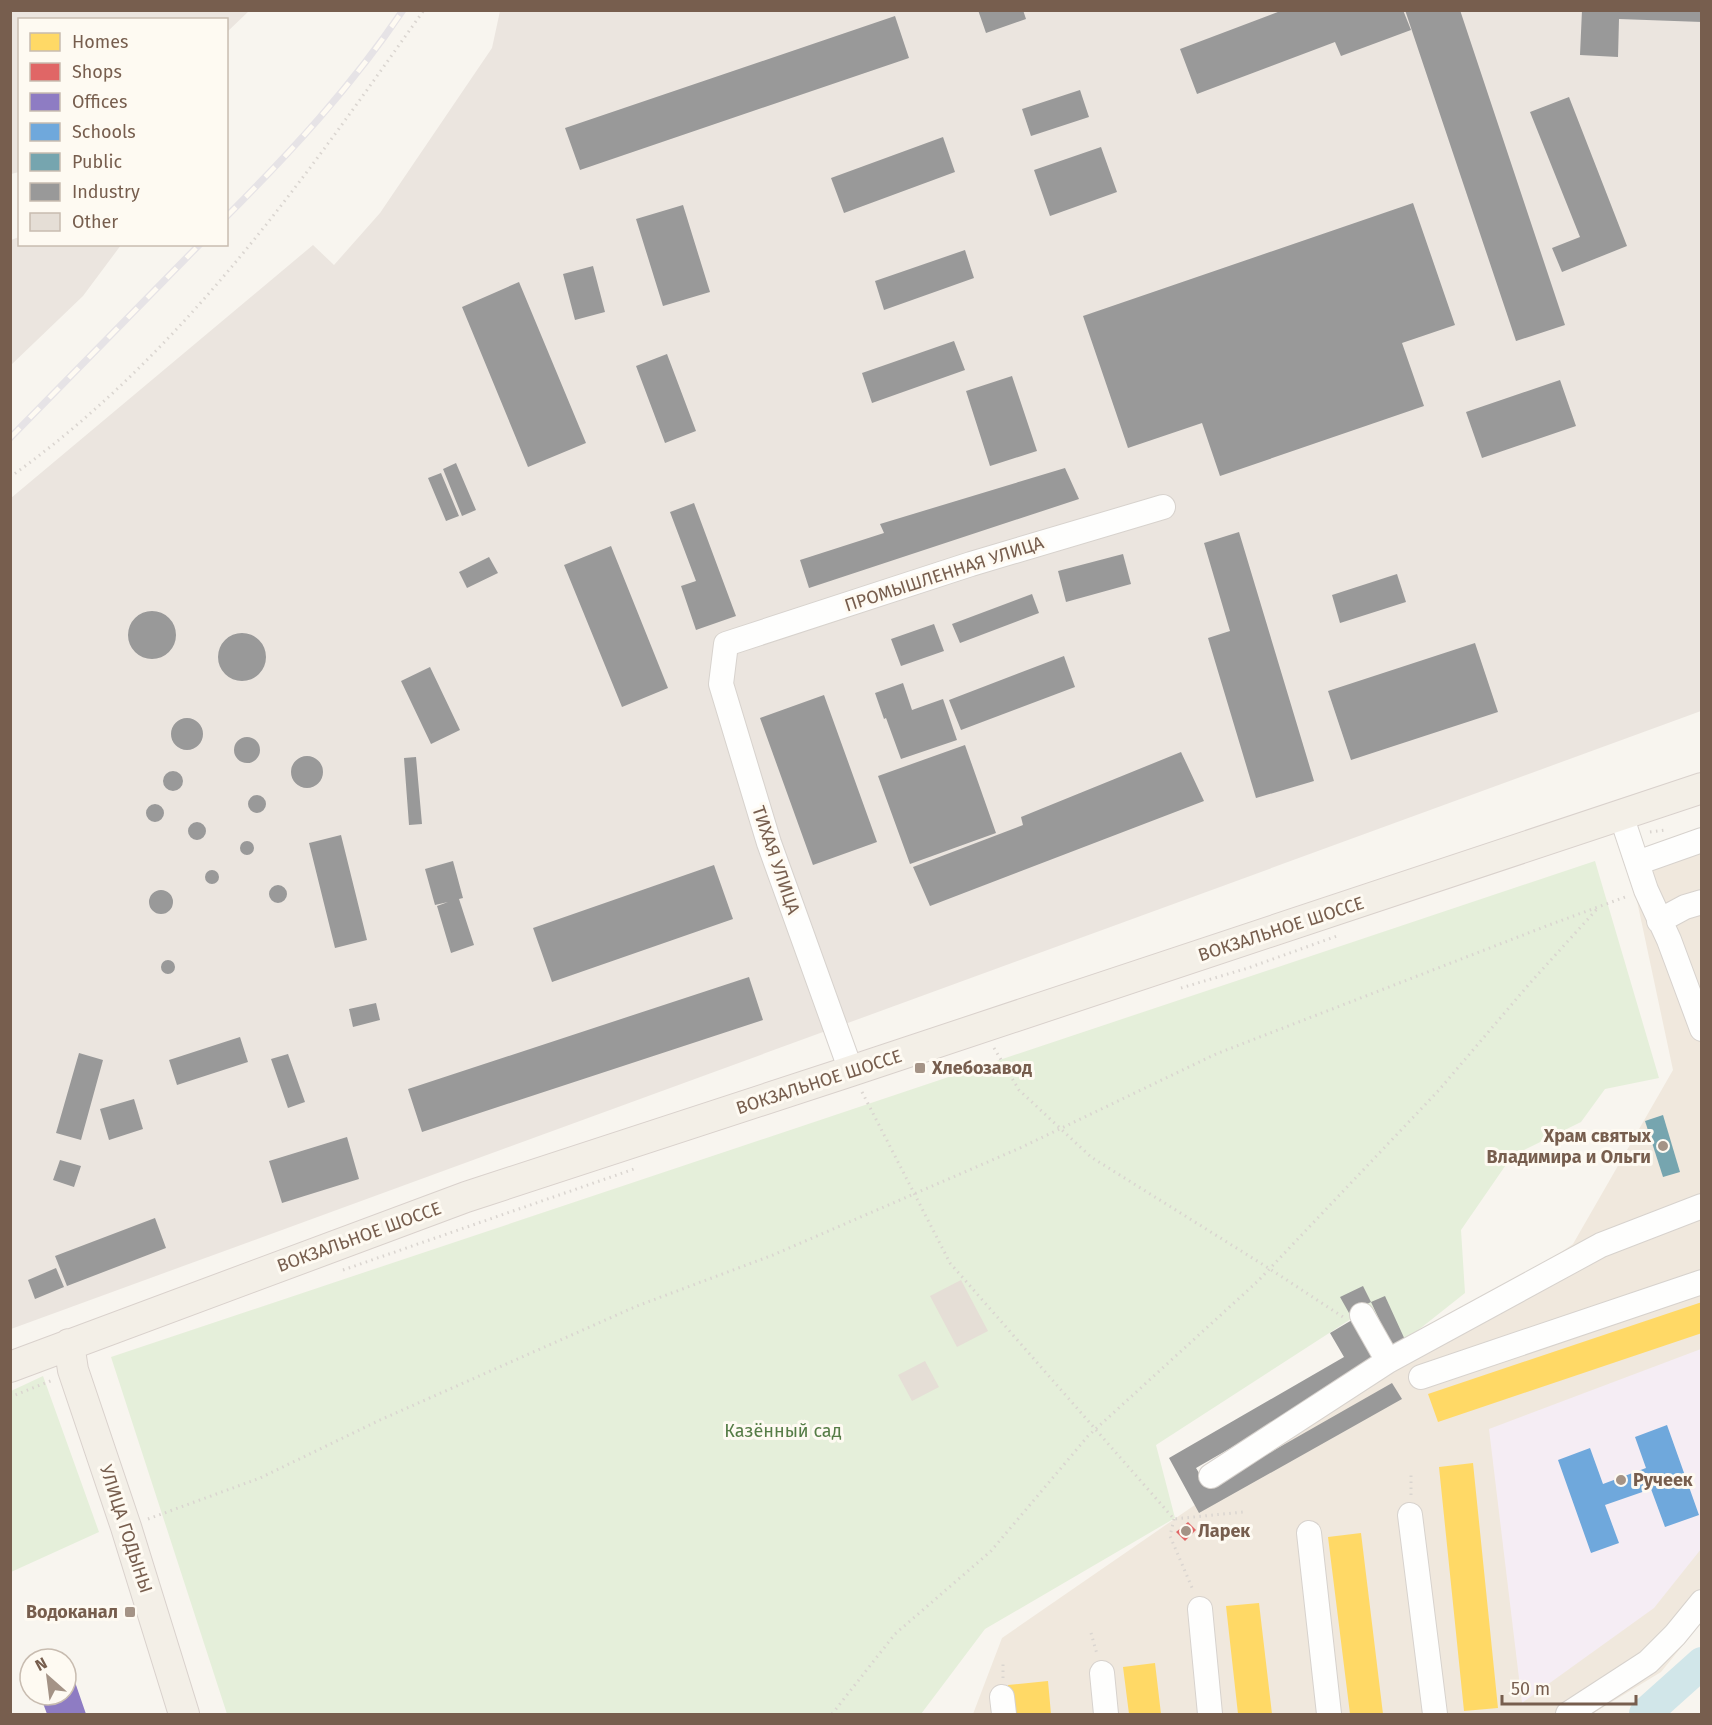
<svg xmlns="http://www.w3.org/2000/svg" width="1712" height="1725" font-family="'Fira Sans',sans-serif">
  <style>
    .residential { fill: #f0e8dd }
    .industrial { fill: #ebe5df }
    .education { fill: #f5edf4 }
    .green { fill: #e5efda }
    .homes { fill: #ffd966 }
    .shops { fill: #e06666 }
    .offices { fill: #8e7cc3 }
    .schools { fill: #6fa8dc }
    .public { fill: #76a5af }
    .industry { fill: #999 }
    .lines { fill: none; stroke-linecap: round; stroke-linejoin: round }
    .river { stroke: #d1e6e9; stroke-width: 32 }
    .building { fill: #e5ded6 }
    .minor-casing { stroke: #d7d2cd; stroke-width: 26 }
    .major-casing { stroke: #d9d1cc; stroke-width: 32 }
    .path { stroke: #dad5d0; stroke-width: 3; stroke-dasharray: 1.5 4.5; stroke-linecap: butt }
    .minor { stroke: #fefefd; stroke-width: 24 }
    .major { stroke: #f3efe7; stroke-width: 30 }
    .rail-casing { stroke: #e6e3e6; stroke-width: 7 }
    .rail { stroke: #fefaf2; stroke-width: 4.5; stroke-dasharray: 14; stroke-linecap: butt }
    .poi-dot { fill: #a49386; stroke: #fefaf2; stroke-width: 2 }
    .labels { text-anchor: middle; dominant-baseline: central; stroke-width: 6; stroke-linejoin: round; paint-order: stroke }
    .street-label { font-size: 18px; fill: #775e4e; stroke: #fefaf2 }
    .poi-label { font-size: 18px; font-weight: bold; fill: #775e4e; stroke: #fefaf2; text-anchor: start }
    .park-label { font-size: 18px; fill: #557c46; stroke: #fefaf2 }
  </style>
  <rect width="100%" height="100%" fill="#f8f5ef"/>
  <path class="residential" d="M1701,830V1623L1661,1672L1592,1714H973L1002,1638L1573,1244L1673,1070L1627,854Z"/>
  <path class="industrial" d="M11,10H249V11L227,32L226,20H20L19,172L11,174Z
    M500,11H1701V711L11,1329V498L313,245L334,265L380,213L492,48Z
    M19,237L20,244L121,245L83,296L11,365V240Z"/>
  <path class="education" d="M1701,1349V1549L1654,1608L1522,1703L1489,1429Z"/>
  <path class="green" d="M1595,861L1659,1078L1605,1089L1581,1122L1512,1156L1461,1230L1465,1293L1388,1354L1354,1317L1156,1445L1175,1518L985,1629L921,1714H227L111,1357Z
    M43,1376L99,1532L11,1572V1391Z"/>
  <path class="homes" d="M1702,1302V1333L1438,1422L1428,1394Z
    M1473,1463L1498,1708L1464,1711L1439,1467Z
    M1361,1533L1383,1714H1350L1328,1537Z
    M1259,1603L1272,1714H1238L1226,1606Z
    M1155,1663L1161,1714H1129L1123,1667Z
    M1048,1681L1051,1714H1012L1008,1685Z"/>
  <path class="shops" d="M1188,1522L1196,1530L1185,1541L1176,1532Z"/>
  <path class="offices" d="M66,1656L86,1714H47L40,1695H66Z"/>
  <path class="schools" d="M1667,1425L1699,1515L1665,1527L1651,1489L1605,1505L1619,1543L1591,1553L1558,1460L1590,1448L1603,1484L1646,1468L1635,1437Z"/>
  <path class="public" d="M1663,1115L1680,1172L1663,1177L1645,1121Z"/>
  <path class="industry" d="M978,10H1023L1026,19L986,33Z
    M1283,10H1403L1411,30L1341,56L1335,42L1197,94L1180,49Z
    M1405,10H1460L1565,325L1516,341Z
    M1582,10H1702V22L1619,19L1618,57L1580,55Z
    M895,16L909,58L580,170L565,128Z
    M1080,90L1089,117L1031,136L1022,109Z
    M1569,97L1627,246L1562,272L1552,248L1580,237L1530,112Z
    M943,137L955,172L844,213L831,178Z
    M1101,147L1117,192L1050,216L1034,170Z
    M1413,203L1455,325L1402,343L1424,406L1220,476L1202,423L1128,448L1083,316Z
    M683,205L710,292L663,306L636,219Z
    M965,250L974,278L884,310L875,281Z
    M593,266L605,312L575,320L563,274Z
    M519,282L586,443L528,467L462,307Z
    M954,341L965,370L872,403L862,373Z
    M667,354L696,431L665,443L636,366Z
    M1012,376L1037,451L990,466L966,391Z
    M1560,380L1576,426L1482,458L1466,412Z
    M456,463L476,510L462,516L443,469Z
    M1065,468L1079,499L809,588L800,560L884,533L880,524Z
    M441,473L459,516L446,521L428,478Z
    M694,503L736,616L696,630L681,586L696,581L670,512Z
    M1239,532L1314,781L1256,798L1208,638L1230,631L1204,543Z
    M611,546L668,688L622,707L564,565Z
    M1123,554L1131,584L1066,602L1058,571Z
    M489,557L498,573L467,588L459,572Z
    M1397,574L1406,602L1340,623L1332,595Z
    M1032,594L1039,613L960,643L952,624Z
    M128 635a24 24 0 1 1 48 0a24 24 0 1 1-48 0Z
    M934,624L944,651L901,666L891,639Z
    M218 657a24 24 0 1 1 48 0a24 24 0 1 1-48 0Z
    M1475,643L1498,712L1351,760L1328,691Z
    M1064,656L1075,687L961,730L949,700Z
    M430,667L460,730L431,744L401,681Z
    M903,683L912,710L943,699L957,740L901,759L886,718L884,719L875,693Z
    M824,695L877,842L813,865L760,718Z
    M171 734a16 16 0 1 1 32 0a16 16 0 1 1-32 0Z
    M234 750a13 13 0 1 1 26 0a13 13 0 1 1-26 0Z
    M965,745L996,833L910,864L878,776Z
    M1181,752L1204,801L930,906L913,867L1023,825L1021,817Z
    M291 772a16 16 0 1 1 32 0a16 16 0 1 1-32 0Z
    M416,757L422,824L409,825L404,758Z
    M163 781a10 10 0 1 1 20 0a10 10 0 1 1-20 0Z
    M248 804a9 9 0 1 1 18 0a9 9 0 1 1-18 0Z
    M146 813a9 9 0 1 1 18 0a9 9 0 1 1-18 0Z
    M188 831a9 9 0 1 1 18 0a9 9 0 1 1-18 0Z
    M341,835L367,940L335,948L309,843Z
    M240 848a7 7 0 1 1 14 0a7 7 0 1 1-14 0Z
    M453,861L463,898L459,899L474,945L451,953L437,906L448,902L435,905L425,869Z
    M714,865L733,919L552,982L533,928Z
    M205 877a7 7 0 1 1 14 0a7 7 0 1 1-14 0Z
    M269 894a9 9 0 1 1 18 0a9 9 0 1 1-18 0Z
    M149 902a12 12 0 1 1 24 0a12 12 0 1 1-24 0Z
    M161 967a7 7 0 1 1 14 0a7 7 0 1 1-14 0Z
    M749,977L763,1020L422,1132L408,1089Z
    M376,1003L380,1020L353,1027L349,1009Z
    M240,1037L248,1062L177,1085L169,1060Z
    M79,1053L103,1060L81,1140L56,1133Z
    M288,1054L305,1102L288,1108L271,1059Z
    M134,1099L143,1129L109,1140L100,1109Z
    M347,1137L359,1179L282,1203L269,1161Z
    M60,1160L81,1166L74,1187L53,1180Z
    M155,1218L166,1248L67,1286L55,1256Z
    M56,1268L64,1287L35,1299L28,1280Z
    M1363,1286L1371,1302L1349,1313L1340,1297Z
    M1385,1296L1406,1342L1393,1349L1371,1302Z
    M1352,1320L1377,1364L1196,1468L1208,1488L1392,1383L1402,1399L1199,1513L1169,1458L1344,1357L1330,1333Z"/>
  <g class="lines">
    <path class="river" d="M1645,1714L1702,1663"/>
  </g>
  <path class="building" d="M961,1280L988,1331L957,1347L930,1296Z
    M925,1361L939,1387L912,1401L898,1375Z"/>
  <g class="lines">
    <g class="minor-casing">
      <path id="minor" d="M1621,815L1646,890L1669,940L1702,1029
        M1637,863L1702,840
        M1659,921L1685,907L1702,902
        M851,1071L769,843L721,684L726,644L971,564L1163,507
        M1362,1315L1388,1361
        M1421,1377L1702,1282
        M1211,1476L1388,1361L1601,1245L1702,1206
        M1410,1515L1435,1714
        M1309,1533L1329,1714
        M1200,1609L1210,1714
        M1102,1673L1106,1714
        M1002,1697L1004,1714
        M1568,1714L1648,1662L1675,1635L1702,1602"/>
    </g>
    <g class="major-casing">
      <path id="major" d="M69,1344L73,1370L126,1527L184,1714
        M10,1367L466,1197L851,1071L1702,788"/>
    </g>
    <path class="path" d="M10,477C182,355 303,180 424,10
      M1650,832L1665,830
      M1181,988L1248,968L1337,936
      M994,1048L1019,1090L1091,1157L1270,1269L1343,1317
      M862,1092L950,1263L1174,1519L1243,1512
      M343,1270L634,1169
      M10,1397L53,1380
      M1411,1495V1475
      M148,1519L260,1478L380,1420L637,1306L773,1255L1020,1148L1216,1054L1549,925L1628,896
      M1174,1519L1170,1536L1193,1590
      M1091,1633L1097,1654
      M1003,1678V1662
      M832,1714L895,1634L991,1551L1088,1436L1258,1281L1439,1090L1530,983L1597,909"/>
    <use href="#minor" class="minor"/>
    <use href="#major" class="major"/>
    <g class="rail-casing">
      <path id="rail" d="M226,217C290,153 352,86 403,10
        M10,438L200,244"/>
    </g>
    <use href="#rail" class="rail"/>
  </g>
  <g class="poi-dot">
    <rect x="914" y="1062" width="12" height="12" rx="3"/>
    <circle cx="1663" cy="1146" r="6"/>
    <circle cx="1621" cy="1480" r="6"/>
    <circle cx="1186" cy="1531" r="6"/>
    <rect x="124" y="1606" width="12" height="12" rx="3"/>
  </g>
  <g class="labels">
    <g class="street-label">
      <text transform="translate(944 574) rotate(-18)">ПРОМЫШЛЕННАЯ УЛИЦА</text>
      <text transform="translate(776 860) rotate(71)">ТИХАЯ УЛИЦА</text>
      <text transform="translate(1281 929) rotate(-18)">ВОКЗАЛЬНОЕ ШОССЕ</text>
      <text transform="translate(819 1082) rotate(-18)">ВОКЗАЛЬНОЕ ШОССЕ</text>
      <text transform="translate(359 1237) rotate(-20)">ВОКЗАЛЬНОЕ ШОССЕ</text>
      <text transform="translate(126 1529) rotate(72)">УЛИЦА ГОДЫНЫ</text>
    </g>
    <g class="poi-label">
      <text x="932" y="1068">Хлебозавод</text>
      <text x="1651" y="1136" text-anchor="end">Храм святых<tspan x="1651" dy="21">Владимира и Ольги</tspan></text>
      <text x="1633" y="1480">Ручеек</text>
      <text x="1198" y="1531">Ларек</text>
      <text x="118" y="1612" text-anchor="end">Водоканал</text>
    </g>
    <g class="park-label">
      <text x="783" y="1431">Казённый сад</text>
    </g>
  </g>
  <rect width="1712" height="1725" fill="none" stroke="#775e4e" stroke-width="24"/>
  <rect x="18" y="18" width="210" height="228" fill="#fefaf2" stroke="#c8bcb0" stroke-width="1.5"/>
  <rect x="30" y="33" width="30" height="18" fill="#ffd966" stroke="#c8bcb0" stroke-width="1.5"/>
  <text x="72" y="48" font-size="18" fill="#775e4e">Homes</text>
  <rect x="30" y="63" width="30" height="18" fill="#e06666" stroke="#c8bcb0" stroke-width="1.5"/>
  <text x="72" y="78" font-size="18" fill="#775e4e">Shops</text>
  <rect x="30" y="93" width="30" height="18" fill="#8e7cc3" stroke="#c8bcb0" stroke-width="1.5"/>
  <text x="72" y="108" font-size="18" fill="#775e4e">Offices</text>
  <rect x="30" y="123" width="30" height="18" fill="#6fa8dc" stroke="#c8bcb0" stroke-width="1.5"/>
  <text x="72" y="138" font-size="18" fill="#775e4e">Schools</text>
  <rect x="30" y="153" width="30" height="18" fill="#76a5af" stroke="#c8bcb0" stroke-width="1.5"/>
  <text x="72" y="168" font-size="18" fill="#775e4e">Public</text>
  <rect x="30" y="183" width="30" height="18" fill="#999999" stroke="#c8bcb0" stroke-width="1.5"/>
  <text x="72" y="198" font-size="18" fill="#775e4e">Industry</text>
  <rect x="30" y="213" width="30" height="18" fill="#e5ded6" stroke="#c8bcb0" stroke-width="1.5"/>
  <text x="72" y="228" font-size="18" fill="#775e4e">Other</text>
  <g transform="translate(48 1677) rotate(332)"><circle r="28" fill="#fefaf2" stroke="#c8bcb0" stroke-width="1.5"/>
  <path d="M0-4.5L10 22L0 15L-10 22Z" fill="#a49386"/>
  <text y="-9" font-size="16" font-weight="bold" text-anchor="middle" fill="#775e4e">N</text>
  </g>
  <path d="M1502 1695v9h134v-9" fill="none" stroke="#775e4e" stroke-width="3"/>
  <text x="1511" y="1695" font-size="18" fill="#775e4e" stroke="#fefaf2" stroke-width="4.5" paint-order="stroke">50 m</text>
</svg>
